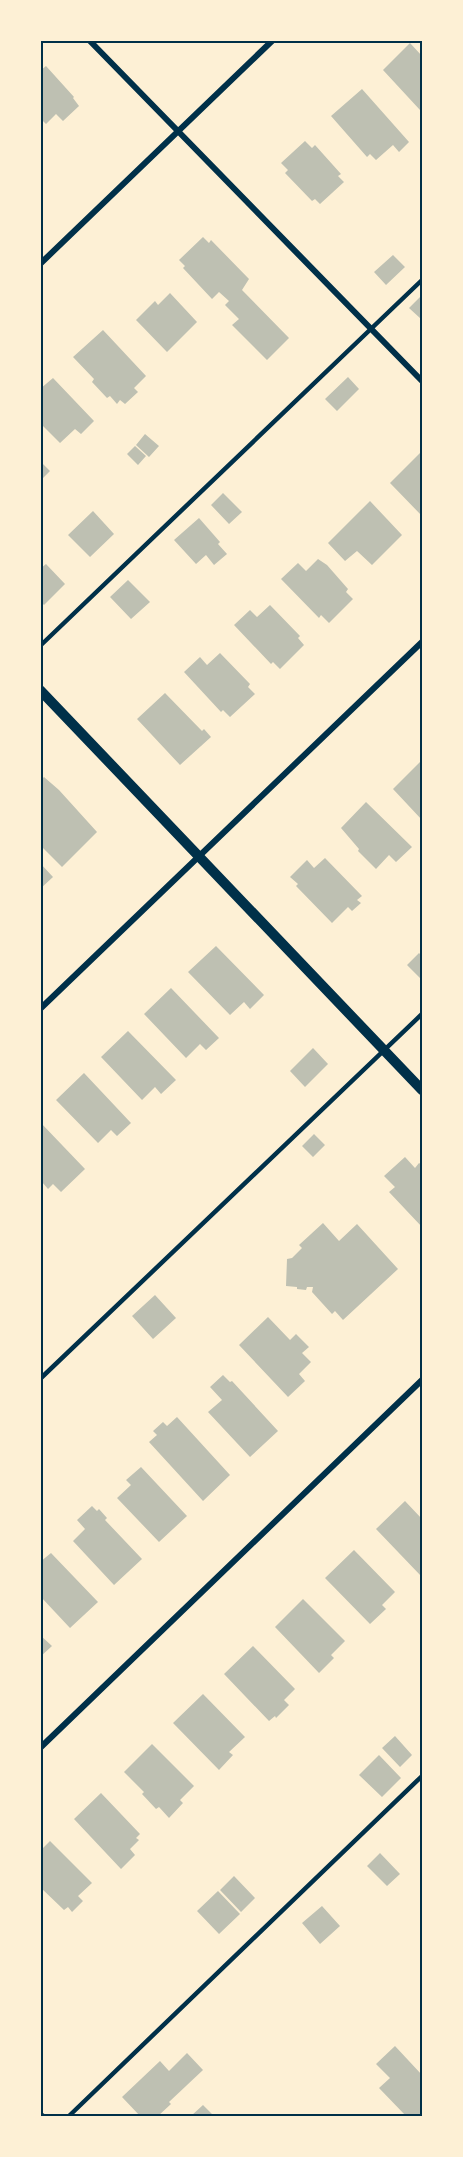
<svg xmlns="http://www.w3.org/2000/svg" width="463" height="2157" font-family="'Roboto Condensed',sans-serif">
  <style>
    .building { fill: #bec0b2 }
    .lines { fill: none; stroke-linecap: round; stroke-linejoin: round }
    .service { stroke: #003049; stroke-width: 4.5 }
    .minor { stroke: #003049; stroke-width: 6 }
    .tertiary { stroke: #003049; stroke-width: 10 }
    .neatline { fill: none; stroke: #003049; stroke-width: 2 }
  </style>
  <rect width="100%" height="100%" fill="#fdf0d5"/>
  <path class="building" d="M410,43L422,56V108L420,110L383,70Z
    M46,66L74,97L73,98L79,106L63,121L56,114L46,124L40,118V71Z
    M362,89L409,142L399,152L393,145L376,160L370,154L367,157L331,116Z
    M305,141L312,148L315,145L341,174L338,176L344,182L320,204L315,199L312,201L285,173L288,170L281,163Z
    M203,237L209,243L211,240L249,279L242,290L289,338L267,360L232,325L239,319L225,305L229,301L219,292L212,299L183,268L185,266L179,260Z
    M393,255L405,267L386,285L374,272Z
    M170,293L197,322L167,352L136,320L155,301L158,305Z
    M422,295V317L421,319L409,308Z
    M103,330L146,376L134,388L138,392L125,404L120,400L117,404L110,396L107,398L92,382L94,379L73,357Z
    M348,377L359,389L337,411L325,399Z
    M53,378L94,421L81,434L75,429L60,443L40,423V389Z
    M145,434L159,446L149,457L136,445Z
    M135,446L146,456L138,465L127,454Z
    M420,453L422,455V516L390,483Z
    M40,461L50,471L40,481Z
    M223,493L242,512L229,524L211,505Z
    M370,501L402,535L372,565L357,551L345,561L328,543Z
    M93,511L114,534L90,557L68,535Z
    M199,518L220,542L218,544L227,554L214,565L206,555L196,564L174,540Z
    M318,559L327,565L348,589L346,592L353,599L329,623L321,615L319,618L281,579L298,563L306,571Z
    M46,564L65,584L44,605L40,601V569Z
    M128,580L150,602L131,619L110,597Z
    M270,605L300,636L298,638L304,645L280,669L273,662L271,664L234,625L250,610L257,617Z
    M220,653L250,684L248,687L255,694L230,717L223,710L221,712L184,672L200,657L207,665Z
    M165,693L202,731L204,729L211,737L180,765L137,719Z
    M422,760V820L393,789Z
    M44,777L59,790L97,832L62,867L40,845V836L43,834H40V781Z
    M366,802L412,847L396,862L389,855L376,869L358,851L359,849L341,828Z
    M325,858L362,896L357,900L361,903L352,911L348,907L332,923L296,886L298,884L290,877L307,860L314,868Z
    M40,863L53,877L40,889Z
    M216,946L264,995L250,1009L244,1002L230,1015L188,972Z
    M419,953L422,956V980L407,965Z
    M171,988L219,1038L206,1050L200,1044L186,1058L144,1014Z
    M128,1031L176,1080L161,1094L155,1087L142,1100L101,1057Z
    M313,1048L328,1064L305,1087L290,1071Z
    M84,1073L131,1123L117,1136L111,1130L98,1143L56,1100Z
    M40,1122L85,1169L61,1192L53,1184L48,1189L42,1182L40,1183Z
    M314,1134L325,1145L313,1157L302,1146Z
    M405,1157L415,1168L419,1163L422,1165V1227L389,1192L395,1187L384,1176Z
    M323,1223L339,1241L357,1224L398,1269L343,1320L335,1311L332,1314L312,1292L313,1287H307L306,1290L297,1289V1287L286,1286L287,1259L292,1258L302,1248L299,1245Z
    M155,1295L176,1318L153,1339L132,1316Z
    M268,1317L290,1340L296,1334L309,1347L302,1353L311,1362L299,1374L305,1381L288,1397L239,1345Z
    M223,1375L230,1382L232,1381L278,1431L250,1457L208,1412L222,1400L210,1387Z
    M177,1417L230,1475L203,1501L149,1442L157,1435L153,1431L163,1422L167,1426Z
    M141,1467L187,1516L159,1542L117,1498L131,1485L126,1480Z
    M405,1501L422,1519V1574L421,1576L376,1529Z
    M92,1506L97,1511L99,1509L107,1518L105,1520L142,1559L114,1585L73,1541L85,1529L77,1520Z
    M354,1550L395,1592L382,1605L386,1609L370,1624L325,1578Z
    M51,1553L98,1602L70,1628L40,1596V1562Z
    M303,1599L345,1641L331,1655L334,1658L319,1673L275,1627Z
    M40,1635L52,1646L40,1657Z
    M253,1646L295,1689L284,1700L289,1705L276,1718L275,1716L269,1721L224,1674Z
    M203,1694L245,1737L229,1752L233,1755L219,1770L173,1723Z
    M395,1736L412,1755L400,1767L382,1748Z
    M152,1744L194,1786L180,1800L183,1803L169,1818L159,1807L156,1809L142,1794L144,1792L124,1772Z
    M379,1755L401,1778L382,1797L359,1775Z
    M101,1793L140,1834L136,1838L139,1840L130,1849L135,1855L121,1869L74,1819Z
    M50,1841L92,1883L78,1896L83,1901L72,1912L68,1907L64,1910L40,1887V1851Z
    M380,1853L400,1874L387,1886L367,1866Z
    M234,1876L255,1898L241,1912L220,1890Z
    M218,1891L240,1914L219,1934L197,1911Z
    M322,1906L340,1926L320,1944L302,1923Z
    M395,2046L422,2075V2116H406L379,2088L390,2078L376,2064Z
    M187,2053L203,2070L169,2102L171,2104L158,2116H140L122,2097L160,2061L169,2071Z
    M203,2105L214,2116H191Z"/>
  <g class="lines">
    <path class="service" d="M40,646L422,280
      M40,1379L422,1014
      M69,2116L422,1776"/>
    <path class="minor" d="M89,40L422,381
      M40,264L273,40
      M40,1009L422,642
      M40,1748L422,1380
      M40,2115L42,2116"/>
    <path class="tertiary" d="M40,690L422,1090"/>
  </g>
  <rect width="463" height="2157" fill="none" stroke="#fdf0d5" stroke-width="84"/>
  <rect x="42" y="42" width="379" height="2073" class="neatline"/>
</svg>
